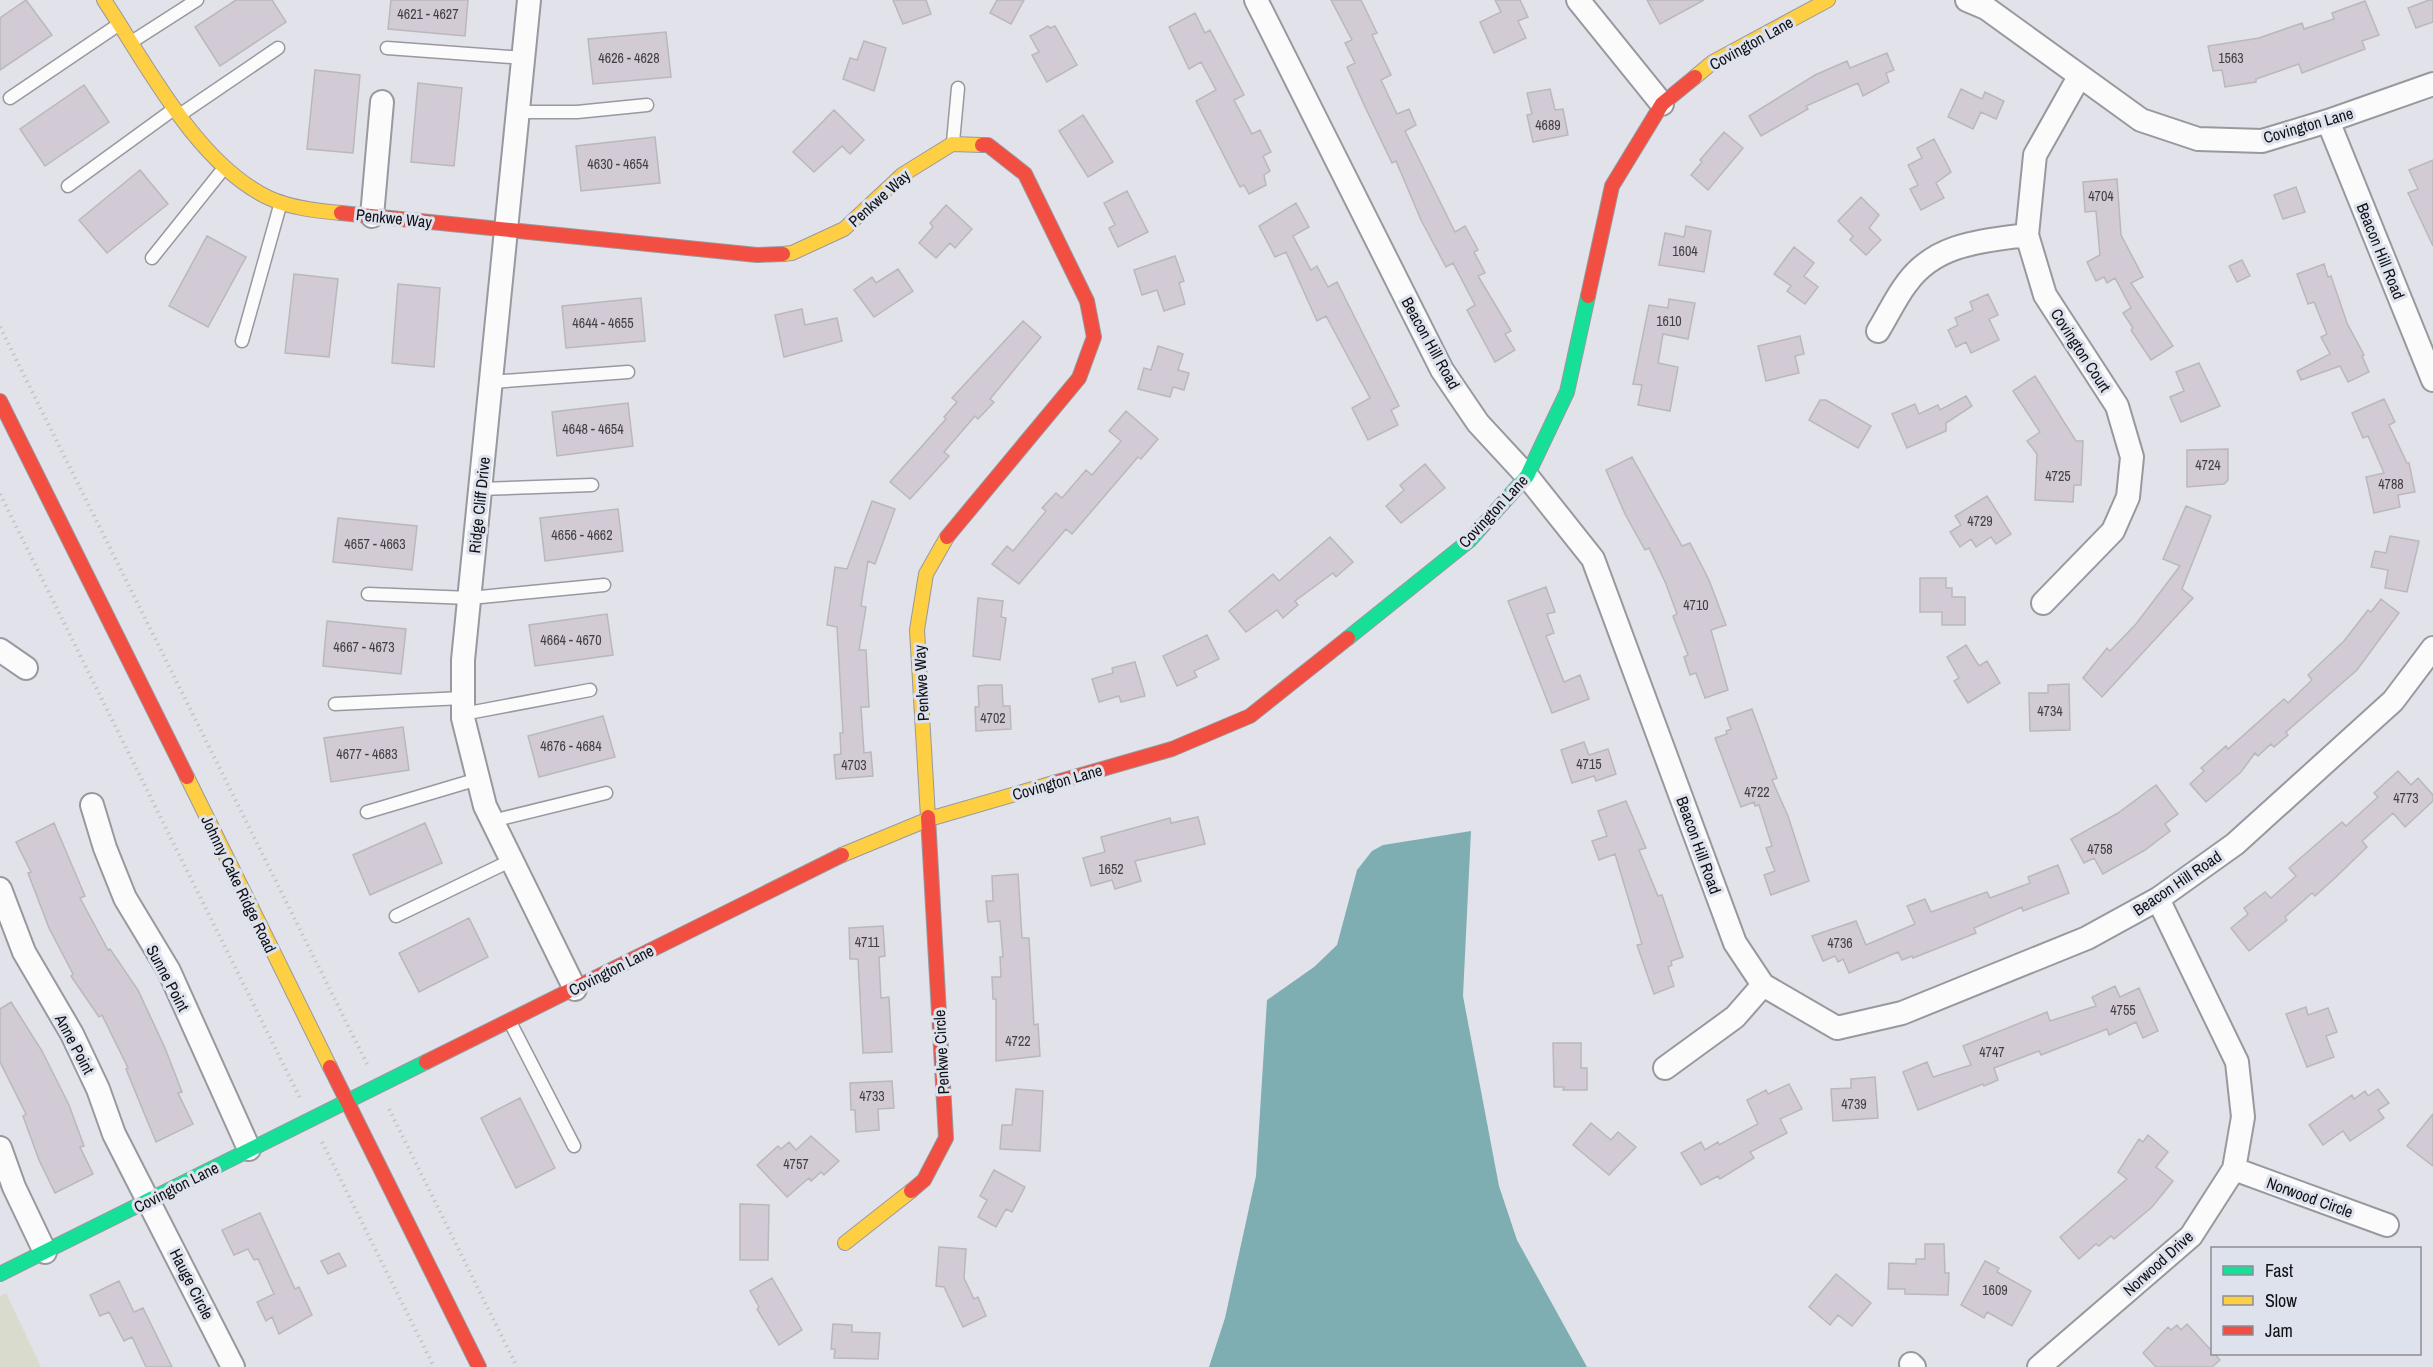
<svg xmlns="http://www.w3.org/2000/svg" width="2433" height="1367" font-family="'Archivo Narrow',sans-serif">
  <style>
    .green { fill: #d9dccd }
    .water { fill: #7faeb2 }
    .building { fill: #d2cad4; stroke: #b9b8bc; stroke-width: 1.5 }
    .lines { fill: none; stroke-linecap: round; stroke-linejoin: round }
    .lane-casing { stroke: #98999e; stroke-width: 15 }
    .street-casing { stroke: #98999e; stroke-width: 26 }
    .fast-casing { stroke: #98999e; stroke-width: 16 }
    .slow-casing { stroke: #98999e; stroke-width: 16 }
    .jam-casing { stroke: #98999e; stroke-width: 16 }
    .path { stroke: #c4c4c6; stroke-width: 4; stroke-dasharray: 1.5 4.5; stroke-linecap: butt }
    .lane { stroke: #fbfbfc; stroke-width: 12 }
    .street { stroke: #fbfbfc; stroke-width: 22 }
    .fast { stroke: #16e098; stroke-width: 14 }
    .slow { stroke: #ffcf43; stroke-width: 14 }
    .jam { stroke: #f24e42; stroke-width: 14 }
    .labels { text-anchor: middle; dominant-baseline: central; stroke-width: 6; stroke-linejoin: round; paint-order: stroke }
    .number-label { font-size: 14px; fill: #424046 }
    .street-label { font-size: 16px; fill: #101115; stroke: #dee2ed }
  </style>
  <rect width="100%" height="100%" fill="#e2e3ea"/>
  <path class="green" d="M6,1293L41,1367H0V1296Z"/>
  <path class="water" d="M1471,831L1463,996L1499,1186L1517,1240L1587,1367H1209L1225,1318L1256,1176L1267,1000L1314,967L1337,945L1357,870L1372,851L1383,845Z"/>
  <path class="building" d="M26,0L52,35L0,70V18Z
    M236,0H272L286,22L220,66L195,27Z
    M391,0H468L465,36L388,29Z
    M893,0H926L931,14L903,24Z
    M997,0H1024L1011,24L990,13Z
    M1331,0H1361L1377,33L1372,35L1391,75L1381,80L1397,114L1409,109L1416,125L1405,131L1455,232L1465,226L1478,250L1474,252L1485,273L1478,276L1511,331L1505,334L1515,350L1495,362L1467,310L1475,305L1453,263L1446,267L1421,220L1396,161L1392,163L1366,109L1347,67L1355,63L1345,43L1352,40Z
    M1495,0H1520L1528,17L1518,21L1526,38L1494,53L1480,22L1501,12Z
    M1647,0H1704L1660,24Z
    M2429,0H2433V22L2416,28L2408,8Z
    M2365,1L2379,35L2362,41L2365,49L2302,73L2299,64L2256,79V82L2225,87L2222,70L2213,71L2208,46L2259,38L2302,23L2304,29L2334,19L2332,13Z
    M1195,13L1205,33L1210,30L1244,95L1234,100L1252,134L1260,130L1271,152L1263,156L1270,171L1264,175L1266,185L1249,194L1244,185L1240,187L1196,101L1216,90L1201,62L1189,69L1169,27Z
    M1048,26L1050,28L1055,26L1077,65L1047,82L1032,55L1039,52L1030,36Z
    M666,32L671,77L593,84L588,39Z
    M864,41L886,48L874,91L843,79L850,58L857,60Z
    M1887,53L1894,70L1886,73L1889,82L1863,96L1858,83L1806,106L1808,109L1761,136L1749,116L1815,75L1847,61L1850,68Z
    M315,70L360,75L353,153L307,149Z
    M418,83L462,88L454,166L411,162Z
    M84,85L109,122L45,166L20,129Z
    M1550,89L1555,110L1563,109L1568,135L1533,142L1527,115L1532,114L1527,93Z
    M1961,89L1982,99L1985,92L2004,101L1996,119L1981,112L1973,129L1948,117Z
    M834,110L864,140L850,154L842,146L814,172L793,152Z
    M1083,115L1113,162L1088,177L1059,131Z
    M1724,132L1743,148L1708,190L1691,175L1702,162L1700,160Z
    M655,137L660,183L581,191L576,146Z
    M1934,139L1951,172L1936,183L1944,198L1921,210L1910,189L1918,185L1908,165L1922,158L1917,148Z
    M2433,160V246L2408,193L2418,189L2409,170Z
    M140,170L168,204L107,253L79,220Z
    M2117,179L2121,235L2143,277L2131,283L2173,346L2151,360L2131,330L2133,328L2123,313L2131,308L2115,278L2107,283L2104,277L2096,281L2087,262L2100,255L2096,211L2085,212L2083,182Z
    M2296,187L2305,212L2283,219L2274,195Z
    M1127,191L1148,232L1118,247L1109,228L1115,225L1104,203Z
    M1861,197L1879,215L1869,228L1881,240L1866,255L1850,240L1853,236L1838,221Z
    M1296,203L1309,227L1293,236L1311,270L1317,266L1328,287L1337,282L1399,406L1391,410L1398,425L1368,440L1352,408L1370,398L1326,316L1317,321L1286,252L1275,257L1259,226Z
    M946,205L972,229L955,248L950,243L936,258L919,243L933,227L930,223Z
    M1686,226L1711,231L1704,272L1659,265L1665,233L1684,237Z
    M207,236L246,257L208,327L169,306Z
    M1794,247L1814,263L1804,276L1818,287L1805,304L1787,291L1791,286L1774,274Z
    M1175,256L1184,281L1179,283L1185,304L1164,311L1157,290L1142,295L1134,270Z
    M2242,260L2250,276L2237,282L2229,266Z
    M2324,264L2328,277L2331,276L2347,323L2364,355L2362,356L2369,372L2348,382L2340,366L2301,380L2297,371L2330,354L2321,337L2327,334L2314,302L2308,304L2297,274Z
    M898,269L913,291L874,317L854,290L872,277L876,283Z
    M294,274L338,279L329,357L285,353Z
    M398,284L440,288L434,367L392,363Z
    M1988,294L1998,315L1989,319L1999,340L1971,353L1966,342L1956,347L1948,330L1958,325L1955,318L1973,310L1970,302Z
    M641,298L645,341L566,348L562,306Z
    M1669,299L1695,303L1688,339L1663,334L1658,363L1678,367L1670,411L1638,405L1642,385L1633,384L1649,305L1668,308Z
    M802,309L805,325L837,318L842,341L784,357L775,315Z
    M1023,321L1041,337L990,399L994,402L978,419L975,416L944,452L949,456L910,499L890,482L946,419L944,417L957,402L952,398Z
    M1800,336L1804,354L1795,356L1799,373L1766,381L1758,346Z
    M1158,346L1183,354L1178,370L1189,373L1184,390L1173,387L1170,397L1138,389L1144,368L1151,370Z
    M2199,363L2220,406L2181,422L2170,397L2184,391L2176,372Z
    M2035,376L2076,441H2083L2081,485H2074L2073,502L2035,500L2037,454L2027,441L2040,432L2013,391Z
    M1966,396L1972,406L1946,423V431L1907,448L1892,414L1915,404L1919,414L1938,405L1940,410Z
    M2384,399L2395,422L2389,425L2407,463H2409L2415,492L2398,495L2400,507L2374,513L2366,477L2384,473L2368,436L2363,438L2352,413Z
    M1820,400H1826L1871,426L1858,448L1809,420Z
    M628,403L633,446L557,456L552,412Z
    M1126,411L1158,439L1141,459L1138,457L1072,534L1066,529L1019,584L992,564L1007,546L1013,551L1046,511L1042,508L1056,493L1062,498L1086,470L1092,475L1121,441L1109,431Z
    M2228,449V480L2224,484L2187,487V450Z
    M1632,457L1682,546L1690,543L1709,580L1726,625L1711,630L1728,690L1705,698L1696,673L1690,675L1684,657L1688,655L1673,616L1677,614L1666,584L1649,548L1645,550L1625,514L1606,470Z
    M1425,464L1445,488L1401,523L1386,506L1404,490L1400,485Z
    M1987,496L2011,534L1996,544L1991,537L1976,547L1971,539L1960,547L1950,532L1961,525L1955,516Z
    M872,501L895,509L875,564L868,561L861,606L866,607L859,650H866L869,707H861L864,753L871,752L873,776L836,779L834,755L841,754L840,733H843L837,627L827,625L833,582L835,567L847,569Z
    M2186,506L2211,516L2182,589L2193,598L2102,697L2083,678L2107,648L2110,651L2136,624L2180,566L2163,559Z
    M618,509L623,551L545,561L540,518Z
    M338,518L417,526L412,570L333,562Z
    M2390,536L2419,541L2407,592L2385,588L2388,570L2371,567L2375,551L2386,553Z
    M1330,537L1353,562L1336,577L1333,573L1295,601L1298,605L1283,618L1277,610L1246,632L1229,611L1273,574L1279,581Z
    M1920,578H1946V588H1952V597H1965V625H1942V612H1920Z
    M1546,587L1555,612L1547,614L1554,633L1546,636L1564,682L1580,675L1589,699L1552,713L1508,601Z
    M978,598L1003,601L1001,617L1006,618L1000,660L973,656Z
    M2381,599L2399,613L2357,670L2286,732L2288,735L2274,747L2271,744L2258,756L2255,753L2241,772L2206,802L2190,784L2204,771L2201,768L2226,746L2228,749L2284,699L2288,703L2312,680L2308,675L2344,641L2368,610L2371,612Z
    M607,614L613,655L535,666L529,625Z
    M327,621L406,629L401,674L323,666Z
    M1207,635L1219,659L1194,671L1197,677L1177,686L1163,656Z
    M1966,645L1979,666L1987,661L2000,683L1968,703L1954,681L1959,678L1947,657Z
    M1135,662L1145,696L1121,702L1119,696L1099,702L1092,679L1113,673L1112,668Z
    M2069,684L2070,730L2030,731L2029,693H2048V685Z
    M987,685H1002L1003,706H1010L1011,729L976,731L975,707H979L978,686Z
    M1752,709L1777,778L1772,780L1788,816L1809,881L1771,895L1764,875L1775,871L1766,848L1772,846L1759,805L1755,806L1754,802L1741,807L1715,738L1727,734L1726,731L1731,729L1727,718Z
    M603,716L615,757L539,777L528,736Z
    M403,727L409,770L331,782L324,738Z
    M1584,742L1589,755L1608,749L1616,774L1596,781L1594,776L1572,783L1561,750Z
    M2398,771L2411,785L2418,778L2433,795V801L2405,827L2393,813L2362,841L2367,847L2335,878L2315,896L2312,893L2285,917L2287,920L2249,951L2231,928L2248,914L2244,908L2265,892L2271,898L2296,876L2289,868L2342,822L2346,826L2378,797L2374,793Z
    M2156,785L2178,814L2165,824L2170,831L2145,850L2103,874L2094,858L2084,863L2071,839L2118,813Z
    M1626,801L1646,848L1639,850L1658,896L1662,895L1683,957L1671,961L1672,965L1668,967L1674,986L1654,994L1637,945L1642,944L1615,854L1599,860L1592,841L1607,836L1598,811Z
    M1198,817L1205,844L1135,861L1141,881L1115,889L1112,880L1091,886L1083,858L1105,852L1101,837L1170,818L1171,823Z
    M54,823L85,896L80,898L108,950L110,949L138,990L165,1048L182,1092L178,1093L193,1124L156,1142L126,1069L128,1068L102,1015L99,1017L71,976L73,974L49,928L28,873L31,872L16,842Z
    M425,823L442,863L370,895L353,855Z
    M2058,865L2069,893L2023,911L2022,907L1974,928L1976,933L1913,958L1912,956L1902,960L1898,952L1849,973L1843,959L1838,962L1835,956L1823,961L1812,936L1856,921L1866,945L1915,924L1907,906L1925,899L1931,912L1987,892L1990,898L2030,883L2028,877Z
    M1018,874L1022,938H1029L1034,1025L1038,1024L1040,1056L996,1061V999H993L992,977H1001L1000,957H1003L1000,921L988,922L986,901H993L992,876Z
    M469,918L488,957L419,992L399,953Z
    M883,926L885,956L879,957L881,998L889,997L892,1052L863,1053L858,959H850L849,928Z
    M2115,986L2120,997L2139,988L2158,1031L2143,1038L2136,1022L2109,1035L2107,1029L2041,1055L2039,1051L1994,1068L1998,1080L1984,1086L1983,1084L1918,1110L1903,1072L1927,1062L1933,1077L1971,1065L1963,1046L2047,1012L2050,1021L2096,1006L2092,997Z
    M11,1002L42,1051L69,1105L84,1146L80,1147L93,1174L55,1193L39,1160L23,1116L26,1114L0,1062V1009Z
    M2306,1007L2308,1015L2328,1008L2337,1032L2326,1036L2334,1057L2307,1067L2286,1014Z
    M1553,1043H1581V1068H1587V1090H1563L1564,1087H1554Z
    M1875,1077L1878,1118L1833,1121L1831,1089L1851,1088V1079Z
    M892,1081L894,1108L878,1109L879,1130L856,1132L855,1110H851L850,1083Z
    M1789,1084L1802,1109L1780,1119L1787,1133L1750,1152L1754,1158L1720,1179L1718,1176L1701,1185L1681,1153L1701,1142L1705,1150L1718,1142L1719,1145L1758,1124L1747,1100L1766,1090L1768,1094Z
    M1016,1089L1043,1091L1040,1151L1000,1149L1002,1125H1012Z
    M2378,1089L2389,1103L2378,1110L2384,1118L2350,1141L2343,1131L2323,1145L2309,1125L2352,1095L2354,1099L2365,1091L2368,1096Z
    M520,1098L555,1168L516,1188L481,1118Z
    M2433,1114V1166L2407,1146Z
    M1591,1123L1611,1140L1618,1132L1636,1147L1609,1175L1573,1145Z
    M2148,1135L2168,1152L2156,1167L2173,1181L2152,1207L2114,1239L2111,1236L2099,1246L2096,1244L2079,1259L2060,1237L2127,1179L2118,1172L2139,1139L2143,1142Z
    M811,1136L839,1161L824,1175L821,1172L811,1181L809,1178L787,1197L757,1165L778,1146L781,1149L789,1142L796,1150Z
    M994,1170L1025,1187L1012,1212L1006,1209L996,1227L978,1217L987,1200L980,1196Z
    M740,1204L769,1205L768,1260H740Z
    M260,1213L295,1289L299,1287L312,1315L279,1334L272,1317L266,1321L257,1302L274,1294L258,1259L254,1260L248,1249L234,1255L222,1230Z
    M1925,1244H1944L1945,1273H1949L1948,1295L1905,1294V1289H1888L1889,1263L1916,1264V1259H1925Z
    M939,1247L966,1249L964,1278L974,1299L978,1297L986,1316L963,1327L944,1287L936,1286Z
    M339,1253L346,1266L328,1274L321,1261Z
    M1985,1261L1999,1268L1997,1272L2031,1291L2012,1326L1987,1312L1984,1318L1961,1305Z
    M1836,1274L1871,1303L1852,1326L1838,1315L1830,1325L1809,1307Z
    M772,1278L802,1330L779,1345L757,1309L759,1307L750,1291Z
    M119,1281L134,1312L143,1308L172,1367H146L132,1337L124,1341L109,1312L100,1316L90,1295Z
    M833,1324L852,1325V1332L880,1333L878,1359L834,1358L835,1349H831Z
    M2187,1324L2220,1360L2212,1367H2156L2143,1353L2168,1327L2171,1330L2177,1325L2181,1330Z"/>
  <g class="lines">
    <g class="lane-casing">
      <path id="lane" d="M133,41L197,0
        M387,48L524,58
        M10,98L118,25
        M518,112H577L647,105
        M181,114L278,48
        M953,142L958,88
        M68,186L174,109
        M152,258L224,168
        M242,341L281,202
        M491,382L628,372
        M480,489L592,485
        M368,594L470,598L604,585
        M335,704L463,698
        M463,714L590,690
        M367,812L478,779
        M492,821L606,793
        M396,916L512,860
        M510,1022L574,1146"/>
    </g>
    <g class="street-casing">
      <path id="street" d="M529,0L463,660V718L485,806L575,989
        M1256,0L1442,370L1478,423L1527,476L1593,559L1735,943L1763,985L1837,1028L1902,1013L2087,938L2158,899L2235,844L2393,701L2433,648
        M1578,0L1662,104
        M1967,0L1986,8L2141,120L2198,139L2262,141L2328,121L2433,84
        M2328,121L2433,380
        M372,216L382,102
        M1878,331C1888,315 1896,297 1907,283C1936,243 1983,241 2027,235
        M2043,603L2113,531L2128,497L2132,457L2117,406L2045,295L2027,235L2035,155L2079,77
        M0,650L26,668
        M92,805L105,848L125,898L169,971L249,1149
        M0,889L24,952L72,1034L98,1089L114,1134L233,1367
        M1665,1068L1735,1017L1763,985
        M0,1148L14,1187L45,1252
        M2234,1169L2387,1225
        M1911,1364L1914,1367
        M2039,1367L2191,1236L2234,1169L2243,1117L2237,1062L2158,899"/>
    </g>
    <g class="fast-casing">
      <path id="fast" d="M1348,638L1470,540L1527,476L1567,392L1588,296
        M0,1274L426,1062"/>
    </g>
    <g class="slow-casing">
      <path id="slow" d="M104,0C147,65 197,164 269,198C291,208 317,211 341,213
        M1695,77L1713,62L1828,0
        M783,254L792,253L844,229L902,175L952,144L982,145
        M187,777L330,1067
        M928,817L917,630L926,574L947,537
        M842,855L929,819L1057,782
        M845,1243L911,1191"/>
    </g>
    <g class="jam-casing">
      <path id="jam" d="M341,213L757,255L783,254
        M1588,296L1612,186L1662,104L1695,77
        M0,401L187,777
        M947,537L1079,378L1094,337L1087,301L1025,174L988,145H982
        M1057,782L1172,749L1250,716L1348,638
        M426,1062L842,855
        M330,1067L479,1367
        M911,1191L924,1180L946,1138L928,817"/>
    </g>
    <path class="path" d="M0,327L367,1064
      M0,494L300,1098
      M389,1109L517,1367
      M322,1142L434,1367"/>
    <use href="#lane" class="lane"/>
    <use href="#street" class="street"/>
    <use href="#fast" class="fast"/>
    <use href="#slow" class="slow"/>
    <use href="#jam" class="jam"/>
  </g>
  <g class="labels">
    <g class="number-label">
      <text x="428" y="14">4621 - 4627</text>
      <text x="629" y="58">4626 - 4628</text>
      <text x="2231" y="58">1563</text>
      <text x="1548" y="125">4689</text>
      <text x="618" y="164">4630 - 4654</text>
      <text x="2101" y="196">4704</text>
      <text x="1685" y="251">1604</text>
      <text x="1669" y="321">1610</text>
      <text x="603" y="323">4644 - 4655</text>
      <text x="593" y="429">4648 - 4654</text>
      <text x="2208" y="465">4724</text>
      <text x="2058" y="476">4725</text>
      <text x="2391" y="484">4788</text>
      <text x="1980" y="521">4729</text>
      <text x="582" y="535">4656 - 4662</text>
      <text x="375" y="544">4657 - 4663</text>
      <text x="1696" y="605">4710</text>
      <text x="571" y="640">4664 - 4670</text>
      <text x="364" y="647">4667 - 4673</text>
      <text x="2050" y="711">4734</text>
      <text x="993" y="718">4702</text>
      <text x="571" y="746">4676 - 4684</text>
      <text x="367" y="754">4677 - 4683</text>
      <text x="1589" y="764">4715</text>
      <text x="854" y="765">4703</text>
      <text x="1757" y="792">4722</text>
      <text x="2406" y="798">4773</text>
      <text x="2100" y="849">4758</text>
      <text x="1111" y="869">1652</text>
      <text x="867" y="942">4711</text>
      <text x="1840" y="943">4736</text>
      <text x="2123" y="1010">4755</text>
      <text x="1018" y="1041">4722</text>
      <text x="1992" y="1052">4747</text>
      <text x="872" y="1096">4733</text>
      <text x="1854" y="1104">4739</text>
      <text x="796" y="1164">4757</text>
      <text x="1995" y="1290">1609</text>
    </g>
    <g class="street-label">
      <text transform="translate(1751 43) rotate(-29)">Covington Lane</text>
      <text transform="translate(2308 125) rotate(-16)">Covington Lane</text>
      <text transform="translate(879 198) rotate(-42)">Penkwe Way</text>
      <text transform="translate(394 218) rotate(6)">Penkwe Way</text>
      <text transform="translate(2381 251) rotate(68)">Beacon Hill Road</text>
      <text transform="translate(1431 343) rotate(61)">Beacon Hill Road</text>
      <text transform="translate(2081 350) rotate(57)">Covington Court</text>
      <text transform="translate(479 505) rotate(-84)">Ridge Cliff Drive</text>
      <text transform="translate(1493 511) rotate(-47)">Covington Lane</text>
      <text transform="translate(921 683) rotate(-93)">Penkwe Way</text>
      <text transform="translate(1057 782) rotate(-16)">Covington Lane</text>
      <text transform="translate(1699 845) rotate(70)">Beacon Hill Road</text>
      <text transform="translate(2177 883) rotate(-34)">Beacon Hill Road</text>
      <text transform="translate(239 884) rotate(64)">Johnny Cake Ridge Road</text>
      <text transform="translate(611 970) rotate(-27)">Covington Lane</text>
      <text transform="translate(168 978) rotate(62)">Sunne Point</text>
      <text transform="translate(75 1044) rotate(62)">Anne Point</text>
      <text transform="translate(941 1052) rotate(-93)">Penkwe Circle</text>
      <text transform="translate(176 1187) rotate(-27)">Covington Lane</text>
      <text transform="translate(2310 1197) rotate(20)">Norwood Circle</text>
      <text transform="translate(2158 1263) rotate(-42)">Norwood Drive</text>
      <text transform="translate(192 1284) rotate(63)">Hauge Circle</text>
    </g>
  </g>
  <rect x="2211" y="1247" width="210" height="108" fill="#dee2ed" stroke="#8c8e97" stroke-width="1.5"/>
  <rect x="2223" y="1266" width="30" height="9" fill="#16e098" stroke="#8c8e97" stroke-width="1.5"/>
  <text x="2265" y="1277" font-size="18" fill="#101115">Fast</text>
  <rect x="2223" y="1296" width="30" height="9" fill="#ffcf43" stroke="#8c8e97" stroke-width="1.5"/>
  <text x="2265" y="1307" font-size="18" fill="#101115">Slow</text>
  <rect x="2223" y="1326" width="30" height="9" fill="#f24e42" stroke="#8c8e97" stroke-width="1.5"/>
  <text x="2265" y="1337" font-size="18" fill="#101115">Jam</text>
</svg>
